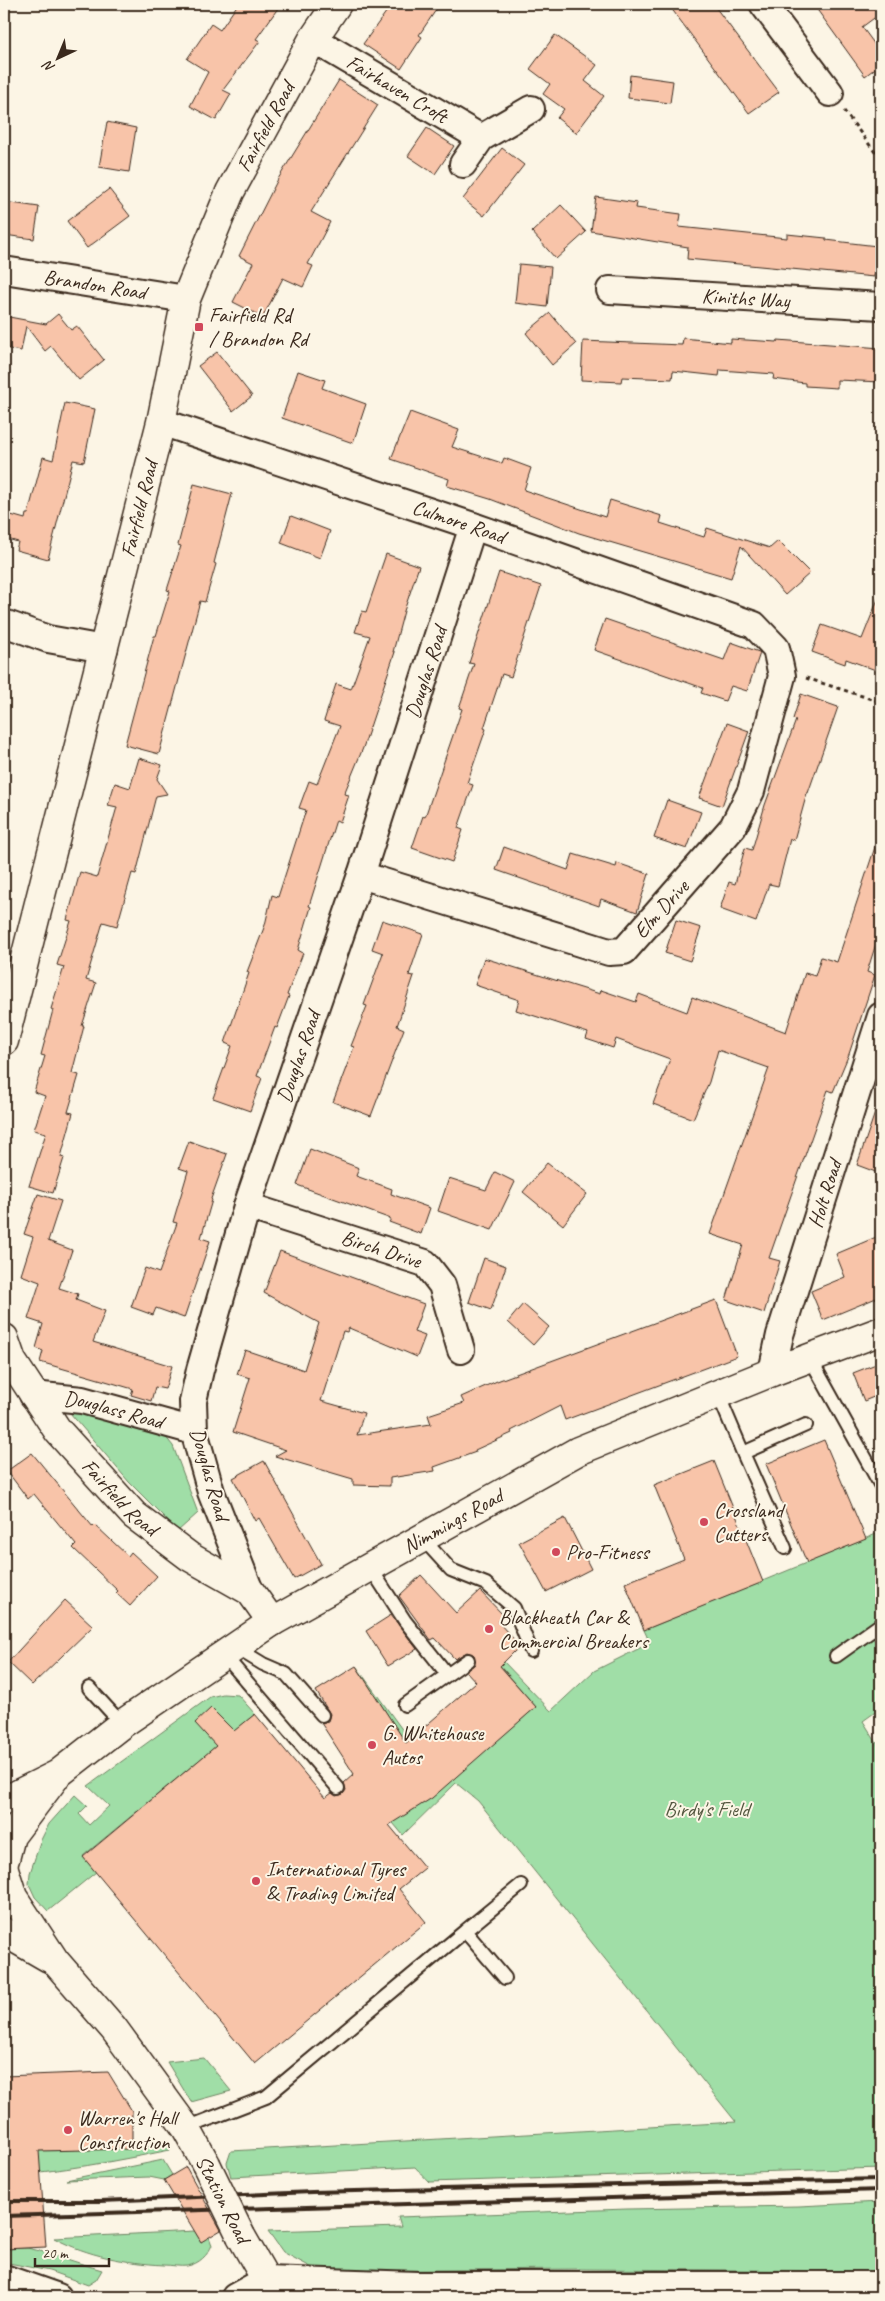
<svg xmlns="http://www.w3.org/2000/svg" width="885" height="2301" font-family="Caveat,sans-serif">
  <style>
    .green { fill: #a0dea7; stroke: #6e8462 }
    .building { fill: #f8c4a9; stroke: #3b2a1e }
    .lines { fill: none; stroke-linecap: round; stroke-linejoin: round }
    .lane-casing { stroke: #3b2a1e; stroke-width: 16 }
    .street-casing { stroke: #3b2a1e; stroke-width: 30 }
    .secondary-casing { stroke: #3b2a1e; stroke-width: 31 }
    .path { stroke: #3b2a1e; stroke-width: 3; stroke-dasharray: 4 4; stroke-linecap: butt }
    .lane { stroke: #fcf5e5; stroke-width: 12 }
    .street { stroke: #fcf5e5; stroke-width: 26 }
    .secondary { stroke: #fcf5e5; stroke-width: 28 }
    .rail { stroke: #3b2a1e; stroke-width: 4 }
    .secondary-bridge-casing { stroke: #3b2a1e; stroke-width: 31; stroke-linecap: butt }
    .secondary-bridge { stroke: #fcf5e5; stroke-width: 28 }
    .poi-dot { fill: #d1495b; stroke: #fcf5e5; stroke-width: 2 }
    .labels { text-anchor: middle; dominant-baseline: central; stroke-width: 4; stroke-linejoin: round; paint-order: stroke }
    .street-label { font-size: 21px; fill: #3b2a1e; stroke: #fcf5e5 }
    .poi-label { font-size: 21px; fill: #3b2a1e; stroke: #fcf5e5; text-anchor: start }
    .park-label { font-size: 21px; fill: #545740; stroke: #fcf5e5 }
  </style>
  <rect width="100%" height="100%" fill="#fcf5e5"/>
  <filter id="ink" filterUnits="userSpaceOnUse"><feTurbulence type="fractalNoise" baseFrequency=".02" numOctaves="2"/><feDisplacementMap in="SourceGraphic" scale="10" xChannelSelector="R" yChannelSelector="G"/><feConvolveMatrix kernelMatrix="1 2 1 2 8 2 1 2 1" color-interpolation-filters="sRGB"/></filter>
  <g filter="url(#ink)">
    <path class="green" d="M78,1410L165,1436L173,1446L198,1513L178,1531L129,1482L70,1413Z
      M881,1532V1634L874,1639L881,1650V1708L863,1721L881,1750V2168L429,2182L415,2167L231,2177L227,2163L231,2151L736,2122L478,1801L456,1783L403,1835L360,1783L405,1815L438,1793L356,1666L409,1739L448,1783L536,1707L498,1663L502,1660L551,1711L594,1671L650,1643L644,1630Z
      M223,1694L238,1695L255,1714L83,1856L96,1872L48,1911L35,1897L29,1884L30,1873L41,1840L49,1824L75,1795L87,1806L79,1814L89,1825L109,1806L88,1786L210,1697Z
      M204,2058L231,2091L191,2102L167,2062Z
      M168,2146L170,2150C115,2161 60,2172 4,2175V2152Z
      M163,2160L172,2175L164,2180L149,2177L66,2180Z
      M881,2202V2271L580,2269L318,2271L283,2252L268,2231L401,2227L398,2217L627,2209L799,2206Z
      M195,2231L201,2242L209,2237L212,2245C208,2255 199,2264 187,2266C180,2267 171,2265 164,2265C126,2263 88,2256 54,2238Z
      M27,2248C52,2253 77,2263 102,2270L96,2280L88,2285L49,2271L4,2262V2249Z"/>
    <path class="building" d="M238,4H281L256,39L260,41L223,90L231,94L216,120L190,106L208,72L187,59L211,24L220,30Z
      M392,4H440L419,35L422,37L401,69L363,44Z
      M668,4H713L779,92L749,113Z
      M813,4H881V13L862,27L881,53V64L865,76Z
      M555,35L597,65L585,81L604,96L576,133L557,118L564,109L543,94L550,84L530,69Z
      M630,75L673,81L670,103L628,98Z
      M339,80L378,105L311,212L330,222L308,264L313,266L303,287L283,278L263,317L233,302L253,263L239,256L278,179Z
      M107,122L136,128L129,172L99,167Z
      M427,128L454,146L435,174L408,156Z
      M502,148L524,165L484,216L463,199Z
      M109,189L130,216L87,248L67,221Z
      M596,197L637,203L636,208L681,214L679,227L787,238V234L826,238V240L877,246L874,277L687,259L688,247L591,231Z
      M4,202L39,207L34,239L4,235Z
      M561,205L586,232L556,259L532,232Z
      M519,264L551,267L547,307L515,303Z
      M550,313L576,344L552,365L526,333Z
      M58,314L71,330L77,326L104,360L79,380L51,346L45,351L26,326L21,351L4,348V316L46,324Z
      M683,338L731,343V339L777,342L778,340L881,348V382L837,380V388L805,386V383L773,379L774,374L720,370L719,376L673,371L672,379L622,377L621,382L581,380L583,341L682,345Z
      M217,352L252,396L233,411L198,366Z
      M298,371L325,380L322,388L366,404L353,443L282,418Z
      M65,403L95,409L84,462L73,460L48,559L16,550L18,542L4,538V513L25,519L26,514H28L43,457L53,460Z
      M410,412L459,430L452,447L502,463L504,458L531,468L524,490L605,517L610,500L662,516L660,523L704,537L707,528L770,548L778,541L810,573L785,595L741,546L731,578L579,533L490,499L447,486L449,479L391,459Z
      M194,484L232,494L214,563L216,564L205,602L200,601L159,754L125,745L154,636H156L170,591L167,590L181,546L178,545Z
      M291,516L330,531L320,558L281,543Z
      M386,554L419,566L404,611L393,652H395L363,748L344,794L349,795L340,822L336,820L309,906L311,907L298,950L303,953L287,995L289,996L277,1028L275,1027L257,1076L262,1078L250,1111L213,1098L232,1046L225,1043L249,973L247,972L265,925L272,895L278,897L306,810L299,808L309,781L317,784L340,726L324,721L336,684L351,689L370,636L355,632L362,611L366,612Z
      M499,572L541,586L511,677L502,674L484,728L486,729L467,783L473,785L458,828L463,830L452,862L412,848L423,816L425,817L462,709L459,708L474,664L469,663Z
      M880,594L881,672L846,659L845,664L812,652L822,625L862,639Z
      M605,619L724,660L731,642L759,652L760,653L747,691L731,686L725,701L701,693L703,688L594,650Z
      M801,694L838,707L808,793H807L794,840L790,839L778,886L769,884L756,922L720,909L729,882L735,884L745,848L752,850L765,805L796,720L793,719Z
      M727,723L749,731L722,806L699,798Z
      M139,758L162,765L157,779L167,794L156,796L136,874L132,873L117,926L103,922L86,980L96,983L82,1026H84L72,1073L79,1075L68,1112L73,1113L61,1157L64,1158L53,1193L29,1186L46,1133L34,1130L45,1096L34,1092L45,1056L41,1055L53,1010L51,1009L64,967L57,965L71,921L67,920L80,872L97,877L117,807L108,805L115,783L130,788Z
      M667,800L701,812L687,849L654,838Z
      M878,838L881,839V928L867,972L875,975L849,1054L833,1092L828,1090L769,1258L780,1261L764,1313L726,1300L743,1245L710,1234L769,1068L718,1050L709,1082L693,1119L653,1104L670,1059L616,1039L613,1048L586,1039L588,1033L516,1010L519,1000L475,985L484,958L600,994L601,990L636,1002L639,994L687,1012L692,997L786,1032L805,973L815,976L821,957L837,962Z
      M504,847L568,870L573,854L616,867L617,863L649,874L637,912L601,899L599,906L496,870Z
      M382,920L423,934L409,975L414,976L397,1026L404,1029L371,1116L333,1102L354,1047L351,1046L367,1006L364,1005L383,953L372,949Z
      M676,920L701,928L690,961L665,953Z
      M878,1104L881,1105V1174L857,1165Z
      M189,1141L227,1154L211,1199L212,1200L201,1238L210,1241L184,1318L156,1308L153,1315L131,1307L145,1268L159,1273L177,1223L173,1222L188,1171L179,1168Z
      M310,1149L359,1168L356,1176L392,1189L391,1194L430,1208L421,1234L389,1222L391,1219L297,1185Z
      M547,1163L587,1194L563,1225L523,1192Z
      M495,1172L515,1182L492,1230L438,1211L449,1178L486,1190Z
      M38,1194L61,1201L48,1241L72,1250L59,1288L78,1294L76,1300L105,1311L93,1342L172,1366L165,1389L155,1387L151,1401L131,1395L133,1389L40,1362L43,1351L36,1348L43,1324L28,1319L40,1282L21,1275L33,1237L24,1234Z
      M881,1235V1296L823,1320L811,1291L845,1277L836,1254Z
      M280,1251L424,1304L414,1332L425,1336L417,1357L349,1328L347,1332L343,1331L321,1401L364,1413L357,1435L431,1424L428,1415L464,1403L461,1397L497,1381L716,1300L737,1356L565,1420L560,1406L511,1431L512,1433L475,1450L476,1452L434,1467L435,1471L390,1478V1486L353,1485V1479L275,1456L286,1450L233,1432L250,1378L237,1374L245,1350L304,1370L319,1323L264,1293Z
      M484,1258L506,1266L491,1310L469,1302Z
      M523,1304L549,1327L533,1345L508,1322Z
      M881,1362V1394L864,1401L853,1373Z
      M824,1440L866,1539L807,1563L766,1464Z
      M32,1453L93,1527L95,1525L128,1556L131,1552L157,1576L130,1606L116,1593L118,1591L73,1548L76,1545L34,1494L28,1499L7,1471Z
      M264,1461L321,1564L294,1579L259,1518L255,1521L233,1478Z
      M714,1461L763,1582L644,1630L625,1583L684,1559L654,1485Z
      M565,1518L591,1569L546,1592L519,1542Z
      M421,1575L456,1613L480,1591L504,1616L498,1622L520,1646L500,1666L536,1707L432,1798L389,1825L425,1868L399,1889L426,1922L255,2064L83,1857L216,1746L195,1723L211,1708L234,1731L255,1714L325,1798L332,1793L336,1796L343,1794L346,1790L344,1783L354,1774L321,1723L328,1721L330,1714L316,1691L356,1666L406,1743L476,1682L466,1671L475,1664L474,1655L467,1652L455,1659L435,1638L431,1640L399,1596Z
      M65,1600L93,1626L32,1685L8,1662Z
      M391,1615L417,1649L388,1666L366,1631Z
      M108,2072L132,2111V2149L39,2151L46,2247L4,2249V2076Z
      M186,2167L221,2230L201,2242L164,2180Z"/>
    <g class="lines">
      <g class="lane-casing">
        <path id="lane" d="M810,1358L881,1486
          M718,1394L743,1453
          M422,1538L451,1570L486,1584L514,1608L531,1651
          M785,1548L743,1453L806,1425
          M370,1567L405,1621L447,1674
          M235,1647L263,1664L286,1674L322,1715
          M224,1655L338,1788
          M836,1656L881,1624
          M89,1688L122,1724
          M405,1705L468,1660
          M505,1978L465,1931L521,1885
          M186,2128L266,2097L465,1931"/>
      </g>
      <g class="street-casing">
        <g id="street">
          <path d="M763,4L830,93"/>
          <path id="s1" d="M313,39L481,138"/>
          <path d="M463,164L481,138L531,109"/>
          <path id="s2" d="M4,270L186,299"/>
          <path id="s3" d="M610,290L881,306"/>
          <path id="s4" d="M161,422L473,526L754,625L776,648L782,676L751,791L733,827L624,951L609,952L361,875"/>
          <path d="M4,623L48,639L104,649"/>
          <path id="s5" d="M247,1206L425,1263L442,1285L461,1350"/>
          <path id="s6" d="M772,1372L780,1335L881,1016"/>
          <path id="s7" d="M33,1395L82,1400L194,1431"/>
          <path id="s8" d="M250,1591L211,1492L194,1431L193,1401L200,1370L247,1206L361,875L473,526"/>
          <path d="M4,2278L58,2297"/>
          <path d="M235,2297L266,2280L417,2285H881"/>
        </g>
      </g>
      <g class="secondary-casing">
        <g id="secondary">
          <path id="s9" d="M4,1041L161,422L186,299L230,192L313,39L337,4"/>
          <path id="s10" d="M4,1338L12,1361L58,1431L134,1515L190,1557L250,1591L272,1622"/>
          <path id="s11" d="M4,1801L58,1774L122,1724L272,1622L578,1451L772,1372L881,1331"/>
          <path d="M5,1859L11,1836L54,1779"/>
          <path d="M4,1869L13,1897L55,1961L114,2029L186,2128L206,2164"/>
          <path d="M4,1932L49,1958"/>
          <path d="M241,2236L276,2297"/>
        </g>
      </g>
      <path class="path" d="M844,111L881,160
        M806,678L881,702"/>
      <use href="#lane" class="lane"/>
      <use href="#street" class="street"/>
      <use href="#secondary" class="secondary"/>
      <path class="rail" d="M4,2201H101L312,2192L881,2179
        M4,2216L881,2190"/>
      <g class="secondary-bridge-casing">
        <path id="secondary-bridge" d="M206,2164L241,2236"/>
      </g>
      <use href="#secondary-bridge" class="secondary-bridge"/>
    </g>
  </g>
  <g class="poi-dot">
    <rect x="194" y="322" width="10" height="10" rx="2.5"/>
    <circle cx="704" cy="1522" r="5"/>
    <circle cx="556" cy="1552" r="5"/>
    <circle cx="489" cy="1629" r="5"/>
    <circle cx="372" cy="1745" r="5"/>
    <circle cx="256" cy="1881" r="5"/>
    <circle cx="68" cy="2130" r="5"/>
  </g>
  <g class="labels">
    <g class="street-label">
      <text stroke="none"><textPath href="#s1" startOffset="98">Fairhaven Croft</textPath></text>
      <text stroke="none"><textPath href="#s9" startOffset="954">Fairfield Road</textPath></text>
      <text stroke="none"><textPath href="#s2" startOffset="92">Brandon Road</textPath></text>
      <text stroke="none"><textPath href="#s3" startOffset="136">Kiniths Way</textPath></text>
      <text stroke="none"><textPath href="#s9" startOffset="549">Fairfield Road</textPath></text>
      <text stroke="none"><textPath href="#s4" startOffset="314">Culmore Road</textPath></text>
      <text stroke="none"><textPath href="#s8" startOffset="965">Douglas Road</textPath></text>
      <text transform="translate(661 909) rotate(-48)">Elm Drive</text>
      <text stroke="none"><textPath href="#s8" startOffset="560">Douglas Road</textPath></text>
      <text stroke="none"><textPath href="#s6" startOffset="186">Holt Road</textPath></text>
      <text stroke="none"><textPath href="#s5" startOffset="141">Birch Drive</textPath></text>
      <text stroke="none"><textPath href="#s7" startOffset="82">Douglass Road</textPath></text>
      <text transform="translate(210 1474) rotate(74)">Douglas Road</text>
      <text stroke="none"><textPath href="#s10" startOffset="199">Fairfield Road</textPath></text>
      <text stroke="none"><textPath href="#s11" startOffset="530">Nimmings Road</textPath></text>
      <text transform="translate(223 2199) rotate(63)">Station Road</text>
    </g>
    <g class="poi-label">
      <text x="209" y="315">Fairfield Rd<tspan x="209" dy="24">/ Brandon Rd</tspan></text>
      <text x="714" y="1510">Crossland<tspan x="714" dy="24">Cutters</tspan></text>
      <text x="566" y="1552">Pro-Fitness</text>
      <text x="499" y="1617">Blackheath Car &amp;<tspan x="499" dy="24">Commercial Breakers</tspan></text>
      <text x="382" y="1733">G. Whitehouse<tspan x="382" dy="24">Autos</tspan></text>
      <text x="266" y="1869">International Tyres<tspan x="266" dy="24">&amp; Trading Limited</tspan></text>
      <text x="78" y="2118">Warren's Hall<tspan x="78" dy="24">Construction</tspan></text>
    </g>
    <g class="park-label">
      <text x="707" y="1809">Birdy's Field</text>
    </g>
  </g>
  <rect width="885" height="2301" fill="none" stroke="#fcf5e5" stroke-width="20"/>
  <rect x="10" y="10" width="865" height="2281" fill="none" stroke="#3b2a1e" stroke-width="2" filter="url(#ink)"/>
  <g transform="translate(58 58) rotate(224)" stroke="#fcf5e5" stroke-width="4" paint-order="stroke">
  <path d="M0-4L9 19L0 12L-9 19Z" fill="#3b2a1e"/>
  <text y="-8" font-size="14" font-weight="bold" text-anchor="middle" fill="#3b2a1e">N</text>
  </g>
  <path d="M35 2258v8h74v-8" fill="none" stroke="#3b2a1e" stroke-width="2.5"/>
  <text x="42" y="2258" font-size="15" fill="#3b2a1e" stroke="#fcf5e5" stroke-width="4" paint-order="stroke">20 m</text>
</svg>
